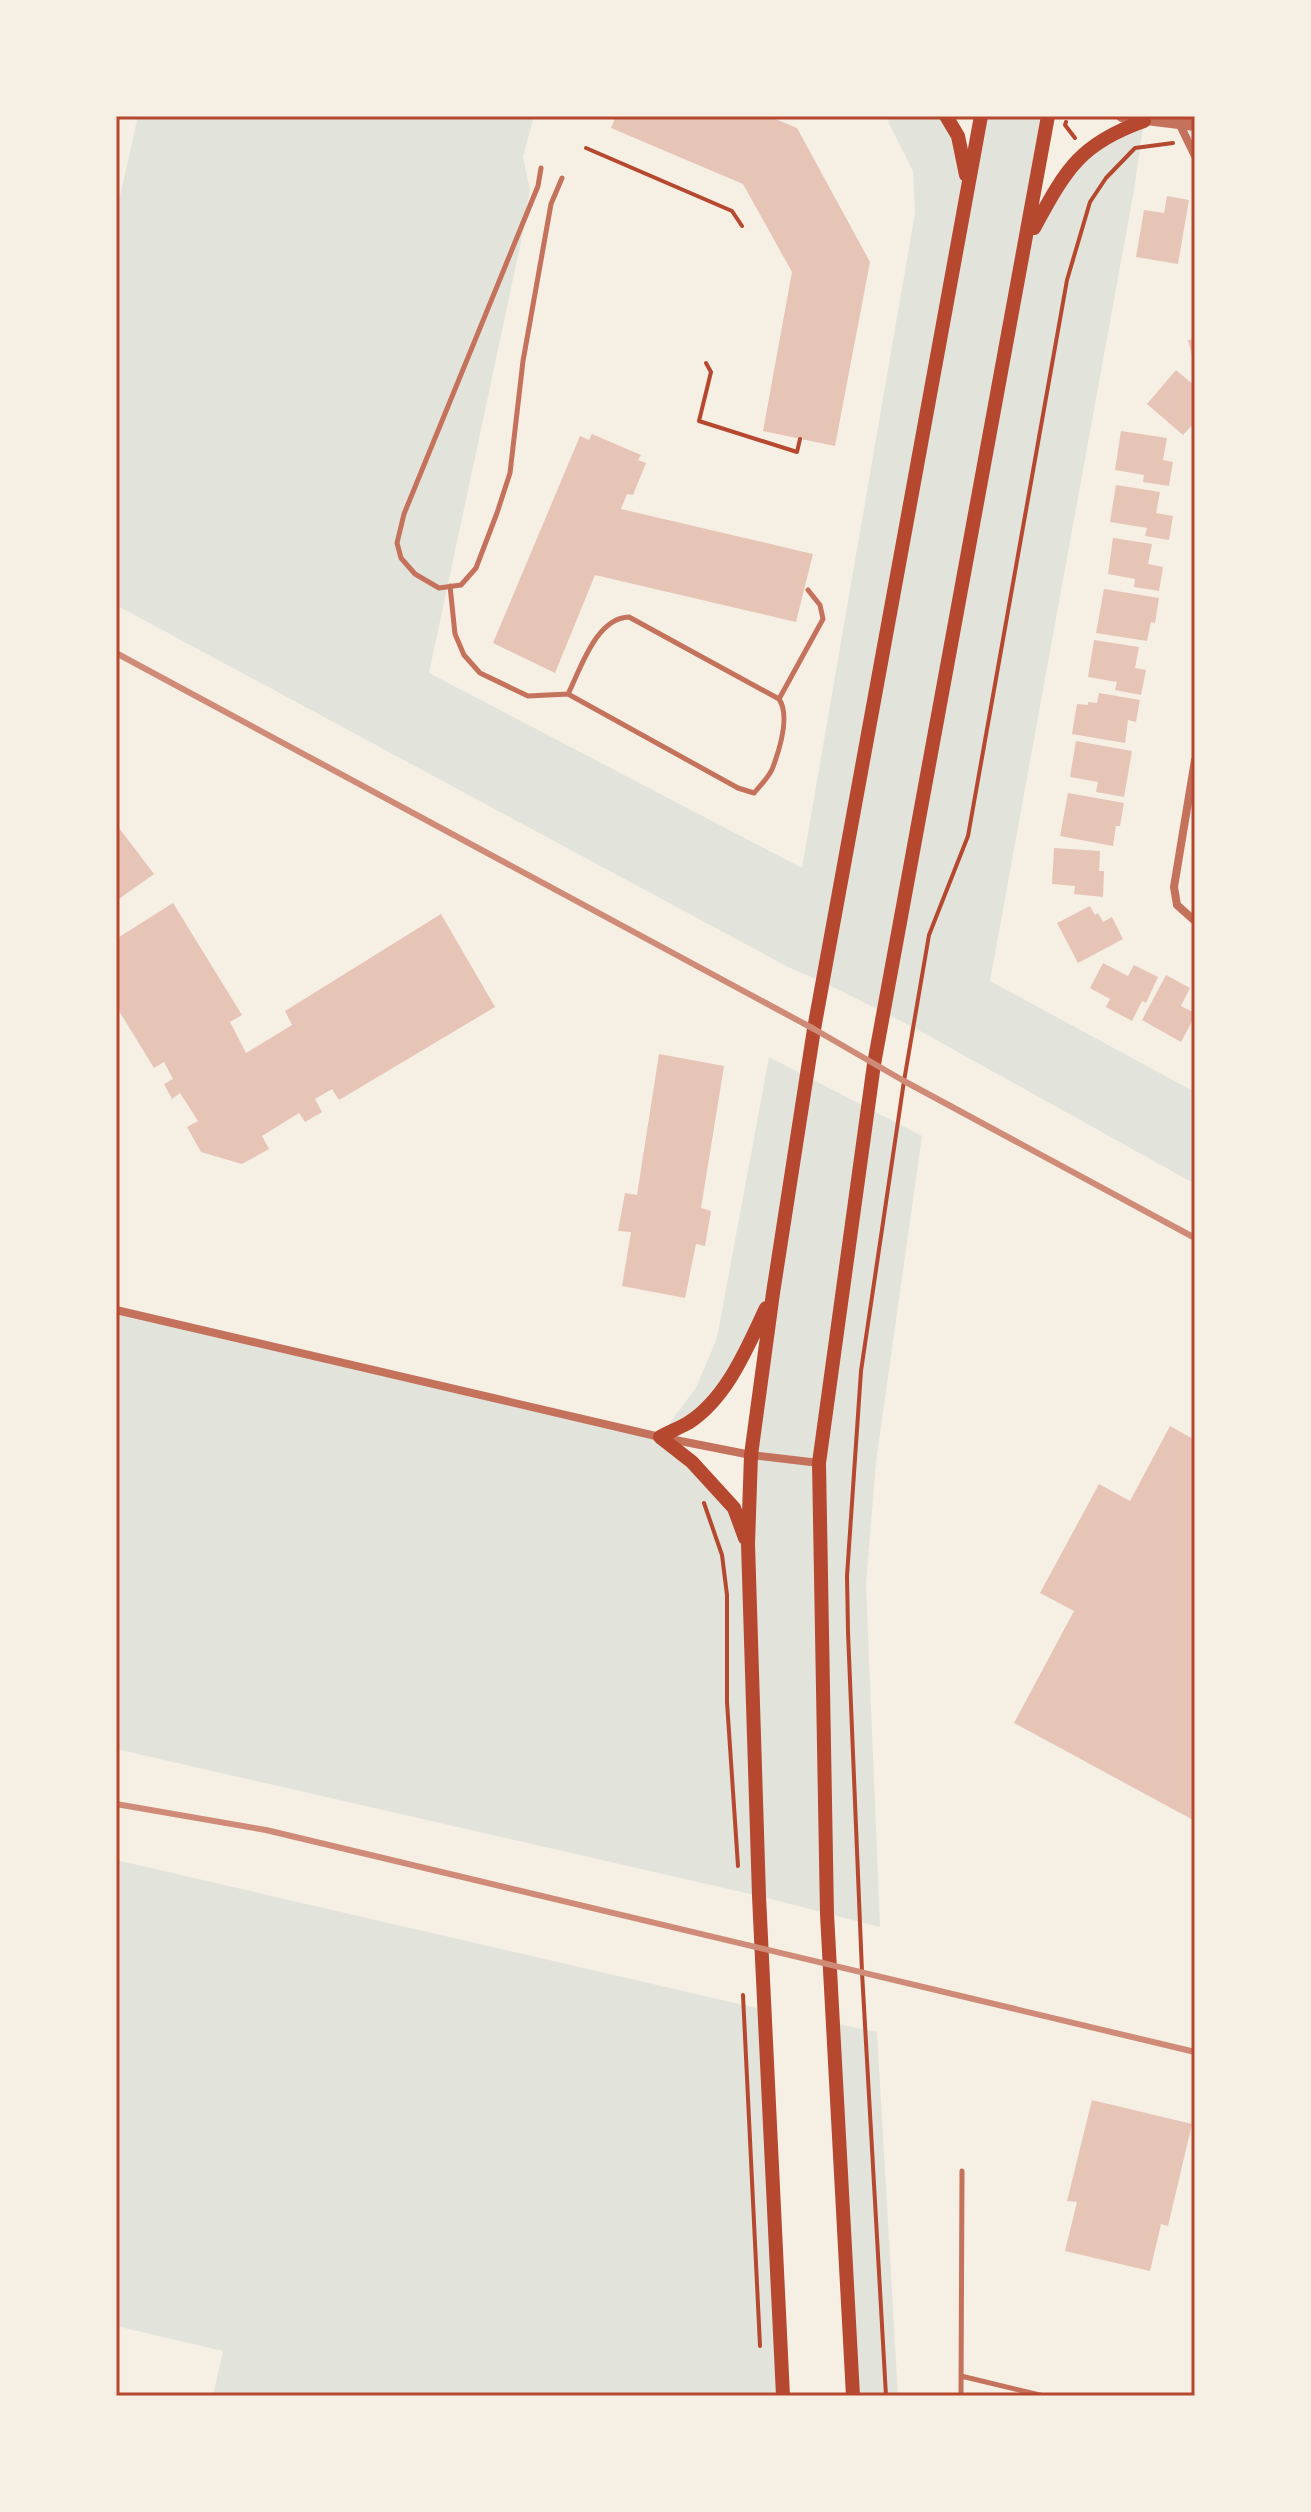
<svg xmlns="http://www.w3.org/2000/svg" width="1311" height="2512" font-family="Jost,sans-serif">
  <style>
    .green { fill: #e2e4dc; fill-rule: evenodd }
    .building { fill: #e6c5b7 }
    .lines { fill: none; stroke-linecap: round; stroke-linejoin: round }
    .path { stroke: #b5482f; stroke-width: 4 }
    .service { stroke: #c5725c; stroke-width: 5 }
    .minor { stroke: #c5725c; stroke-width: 8 }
    .tertiary { stroke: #c5725c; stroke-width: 12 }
    .secondary { stroke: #b5482f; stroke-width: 14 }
    .rail { stroke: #cf8b77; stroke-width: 6 }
    .neatline { fill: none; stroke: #b5482f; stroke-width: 3 }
  </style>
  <rect width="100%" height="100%" fill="#f6efe4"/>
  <path class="green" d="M138,116H534L523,157L530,190L522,237L429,673L802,868L915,213L913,171L888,122L891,116H946L967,180L981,116H1048L1028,235L1085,151L1143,121L1122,116H1195V155L1180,125L1144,121L1134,190L990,981L1195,1092V1184L913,1027L823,982L788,967L116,605V200H119Z
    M769,1057L922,1136L876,1462L866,1584L880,1927L759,1896L116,1749V1310L659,1437L696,1388L717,1338ZM773,1297L746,1541L717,1489L660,1437L715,1399Z
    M116,1860L765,2010L783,2396H213L223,2351L116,2326Z
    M834,2023L877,2032L898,2396H853Z"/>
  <path class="building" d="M616,116H768L797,128L870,262L835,446L763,431L792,272L743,184L611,128Z
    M1167,196L1189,200L1178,264L1136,257L1144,210L1164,213Z
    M1195,339V364H1194L1188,340Z
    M1176,370L1195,386V422L1183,435L1147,404Z
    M1121,431L1167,438L1163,460L1173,462L1169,486L1143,482L1144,475L1115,470Z
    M592,434L641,455L638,460L646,463L633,495L627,494L621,509L813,554L796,622L595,575L555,673L493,643L580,436L589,440Z
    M1116,485L1160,492L1156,513L1173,516L1169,540L1145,536L1147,528L1110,522Z
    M1113,538L1152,544L1148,564L1163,567L1159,591L1134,587L1135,579L1108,574Z
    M1104,589L1159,598L1155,623L1151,622L1147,641L1096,633Z
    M1094,640L1139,647L1135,668L1146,670L1141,695L1115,690L1117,682L1088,677Z
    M1099,693L1140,700L1136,722L1128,720L1125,743L1072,734L1077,704L1088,705V702L1097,703Z
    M1076,741L1132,751L1124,797L1096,792L1098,782L1070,777Z
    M1068,793L1124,803L1120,826H1116L1113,846L1060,836Z
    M116,824L154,874L116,901Z
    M1054,848L1100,851L1099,871H1104L1103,897L1074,894L1075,886L1052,884Z
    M173,903L242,1015L230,1022L246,1053L292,1025L285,1011L441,914L495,1007L339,1100L332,1089L315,1099L322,1112L305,1122L299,1113L262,1136L269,1149L242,1164L201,1152L187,1127L198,1121L180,1093L172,1099L164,1084L173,1079L164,1062L154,1068L116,1006V939Z
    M1090,906L1095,915L1098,913L1103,922L1112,917L1123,939L1078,963L1057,923Z
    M1103,963L1128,976L1134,965L1158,977L1146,1003L1142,1001L1132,1021L1106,1007L1110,999L1090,988Z
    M1166,975L1190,988L1181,1006L1195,1013V1016L1181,1042L1142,1020Z
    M659,1054L724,1066L701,1208L711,1211L705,1246L696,1244L685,1298L622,1286L631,1232L618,1231L625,1193L637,1195Z
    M1170,1426L1195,1440V1821L1014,1723L1074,1611L1040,1593L1099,1484L1130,1501Z
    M1092,2100L1192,2124L1168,2226L1161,2224L1150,2271L1065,2251L1077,2202L1067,2201Z"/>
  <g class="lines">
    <path class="path" d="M1066,122L1065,125L1075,138
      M586,148L732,211L742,226
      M706,363L711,372L699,421L797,452L800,439
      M704,1503L722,1555L727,1595V1702L738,1866
      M743,1995L760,2346
      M886,2396L862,1972L848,1632L847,1576L861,1371L904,1081L929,935L968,836L1067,280L1090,202L1106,178L1135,148L1173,143"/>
    <path class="service" d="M541,168L538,186L404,514L397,543L401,558L415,574L439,588L461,585L476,568L497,513L510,473L523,361L551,204L562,178
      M450,586L455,634L464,655L480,673L528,696L568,694L738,788L754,793C761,785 770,776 773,767C780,748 790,715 779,699L629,617C596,618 581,668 568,694
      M779,699L823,619L820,605L808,590
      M961,2376L1044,2396
      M961,2396L962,2171"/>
    <path class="minor" d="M1180,125L1195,156
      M1195,760L1174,887L1177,905L1195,921
      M116,1310L660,1437L751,1455L819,1463"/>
    <path class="tertiary" d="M1122,116L1195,125"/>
    <path class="secondary" d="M946,116L958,136L966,175
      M1034,228C1066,170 1079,144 1144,121
      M745,1538L734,1508L692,1462L660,1437C669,1432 679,1428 688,1423C727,1398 747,1348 766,1308
      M783,2396L759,1896L748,1544L751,1455L773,1293L814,1029L981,116
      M853,2396L827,1914L819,1463L874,1064L1048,116"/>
    <path class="rail" d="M116,653L814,1029L904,1081L1195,1238
      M116,1804L266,1830L1195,2052"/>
  </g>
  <rect width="1311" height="2512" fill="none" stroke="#f6efe4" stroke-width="236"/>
  <rect x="118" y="118" width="1075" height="2276" class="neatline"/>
</svg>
